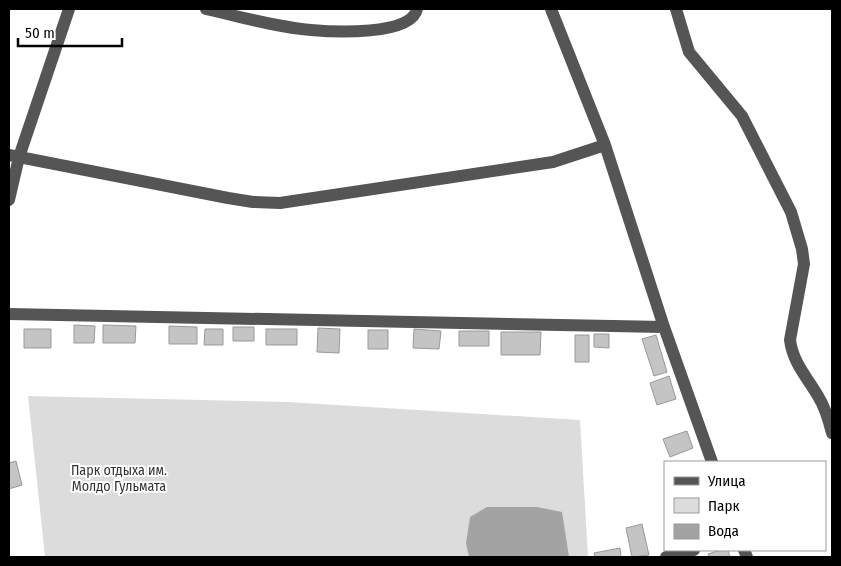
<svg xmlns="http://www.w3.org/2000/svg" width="841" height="566" font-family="'Fira Sans Condensed',sans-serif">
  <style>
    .green { fill: #dcdcdc }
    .water { fill: #a3a3a3 }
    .building { fill: #c4c4c4; stroke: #999 }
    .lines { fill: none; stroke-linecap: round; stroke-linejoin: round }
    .minor { stroke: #555; stroke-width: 12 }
    .labels { text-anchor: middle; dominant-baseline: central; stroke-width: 4; stroke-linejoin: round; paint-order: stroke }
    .park-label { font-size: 14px; fill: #333; stroke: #fff }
  </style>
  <rect width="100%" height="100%" fill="#fff"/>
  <path class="green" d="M28,396L288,402L580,420L588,557H45Z"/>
  <path class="water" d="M487,507H537L562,512L569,557H469L466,543L470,517Z"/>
  <path class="building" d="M74,325L95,326L94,343H74Z
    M103,325L136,326L135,343H103Z
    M169,326L197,327V344H169Z
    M233,327H254V341H233Z
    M318,328L340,329L339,353L317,352Z
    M24,329H51V348H24Z
    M205,329H223V345H204Z
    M266,329H297V345H266Z
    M414,329L441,331L439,349L413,348Z
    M368,330H388V349H368Z
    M459,331H489V346H459Z
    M501,332H541L540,355H501Z
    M594,334H609V348L594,347Z
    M575,335H589V362H575Z
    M656,335L667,372L654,376L642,339Z
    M669,376L676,399L657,405L650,383Z
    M687,431L693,448L670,457L663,439Z
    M16,461L22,485L9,489V463Z
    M642,524L649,555L632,557L626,528Z
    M620,548L621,557H595L594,553Z
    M721,550H728L730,557H709L708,554Z"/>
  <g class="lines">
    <path class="minor" d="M206,9C241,17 276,27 311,30C333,32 411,36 417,9
      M551,9L605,145L664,327L712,462
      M676,9L689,52L742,116L791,212L802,249L804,264L790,340C793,363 807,377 818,396C825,407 829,421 832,433
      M9,155L228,198L253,202L280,203L553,162L605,145
      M9,200L19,157L69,9
      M9,314L664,327
      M744,550L747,557
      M666,557L694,550"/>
  </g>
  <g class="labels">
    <g class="park-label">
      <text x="119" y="470">Парк отдыха им.<tspan x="119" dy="16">Молдо Гульмата</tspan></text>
    </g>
  </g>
  <rect width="841" height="566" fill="none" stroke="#000000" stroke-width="20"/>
  <rect x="664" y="461" width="162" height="90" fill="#ffffff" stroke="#999999"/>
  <rect x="674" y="477" width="25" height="8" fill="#555555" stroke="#999999"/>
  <text x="708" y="486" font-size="15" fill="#000000">Улица</text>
  <rect x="674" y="498" width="25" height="15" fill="#dcdcdc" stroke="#999999"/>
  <text x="708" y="511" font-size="15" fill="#000000">Парк</text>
  <rect x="674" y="524" width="25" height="15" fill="#a3a3a3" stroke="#999999"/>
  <text x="708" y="536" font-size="15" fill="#000000">Вода</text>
  <path d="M18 38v8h104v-8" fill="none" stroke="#000000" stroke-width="2.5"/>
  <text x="25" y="38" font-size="15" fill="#000000" stroke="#ffffff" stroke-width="4" paint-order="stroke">50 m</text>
</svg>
